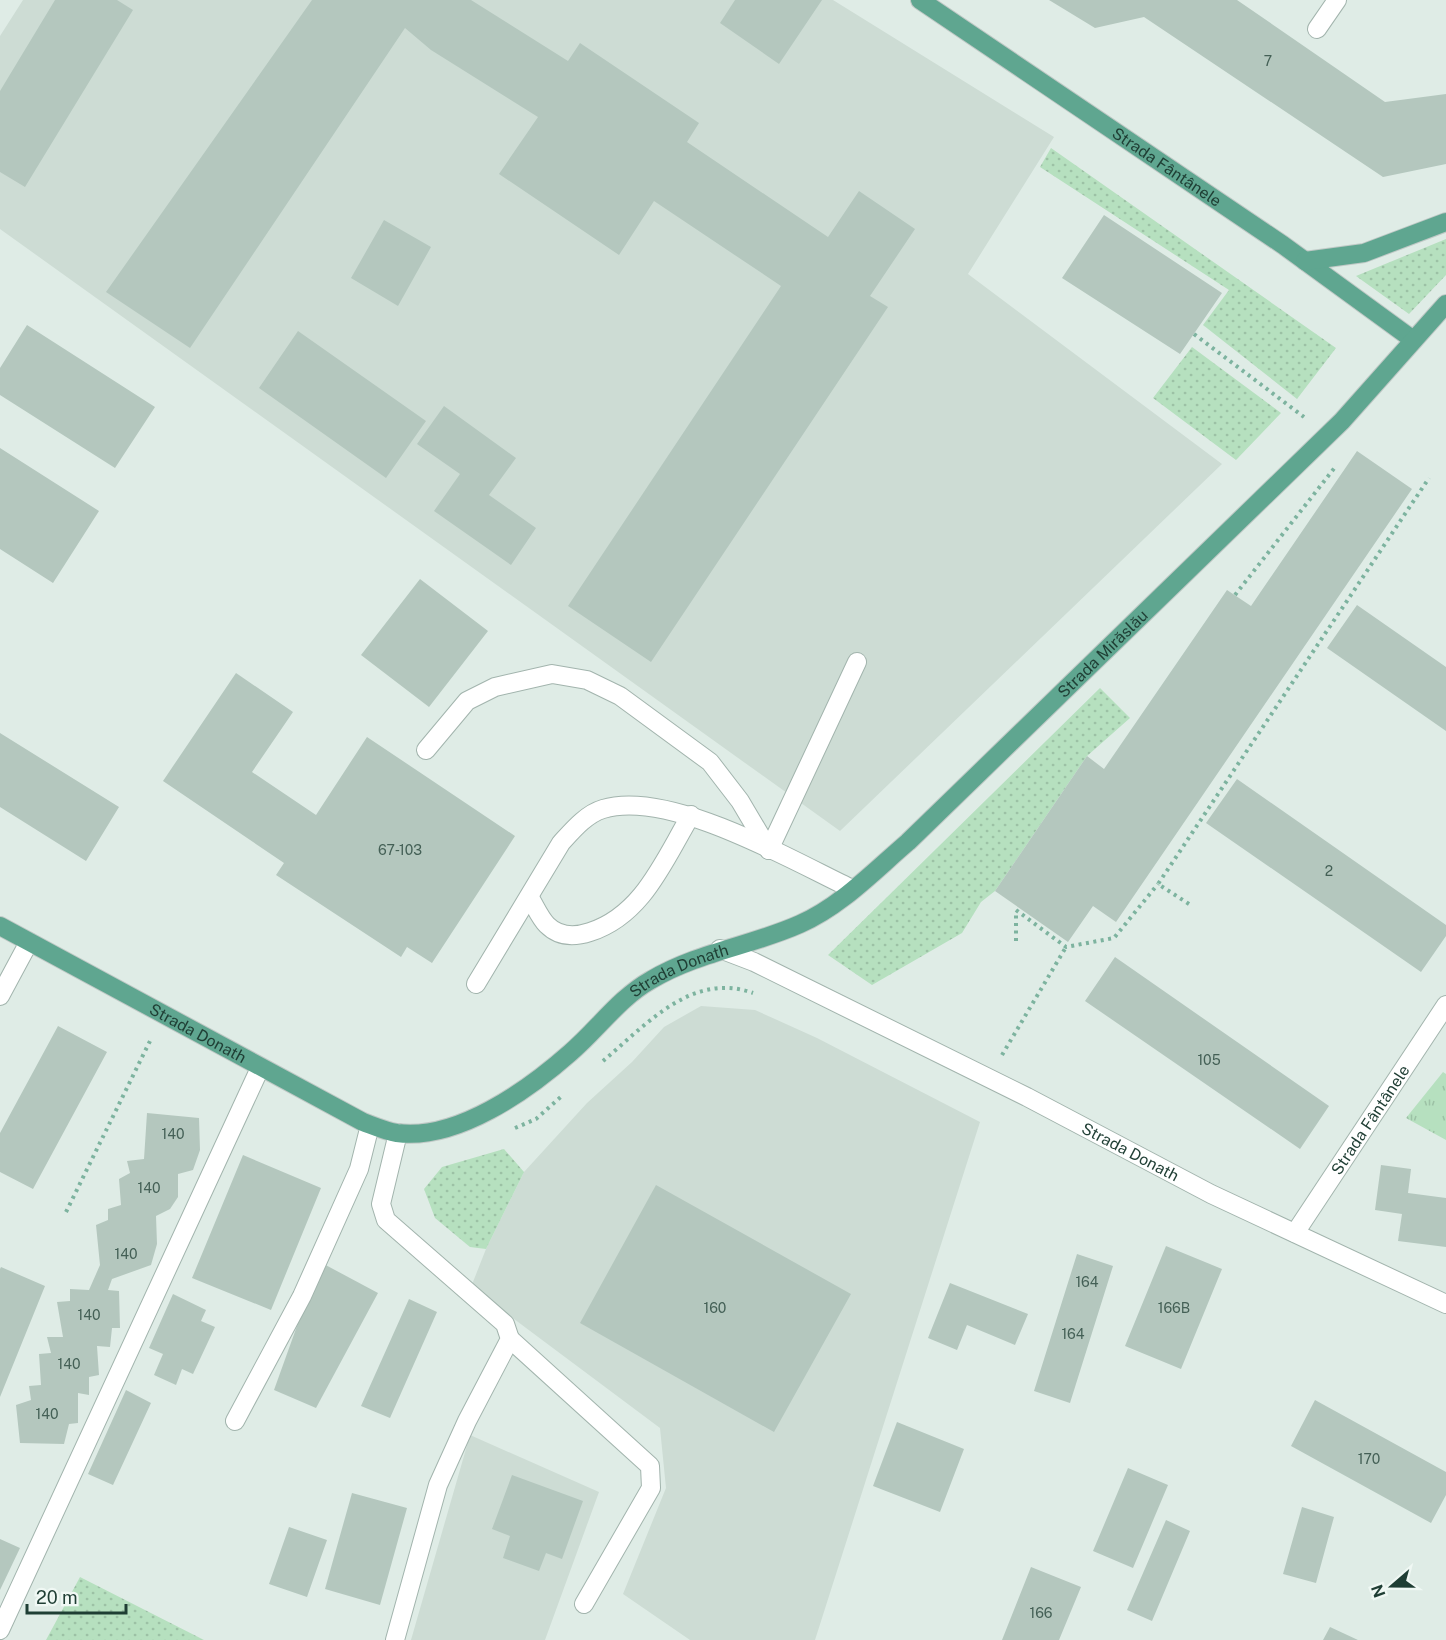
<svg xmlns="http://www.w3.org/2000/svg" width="1446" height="1640" font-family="'Public Sans',sans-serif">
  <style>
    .built { fill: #cddcd4 }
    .grass { fill: url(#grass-dots) }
    .park { fill: url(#park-tufts) }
    .building { fill: #b4c7be }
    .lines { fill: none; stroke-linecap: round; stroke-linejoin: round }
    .minor-casing { stroke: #a2b4ad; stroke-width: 20 }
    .major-casing { stroke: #c0c9c6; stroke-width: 20 }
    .path { stroke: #7db39f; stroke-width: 4; stroke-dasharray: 3 4.5; stroke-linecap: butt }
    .minor { stroke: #fff; stroke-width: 18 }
    .major { stroke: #5fa690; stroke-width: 18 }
    .labels { text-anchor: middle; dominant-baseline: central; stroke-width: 4.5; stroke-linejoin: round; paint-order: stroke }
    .number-label { font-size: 14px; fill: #446056 }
    .street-label { font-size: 16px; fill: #1f3e34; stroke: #f0f8f4 }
  </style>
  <defs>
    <pattern id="grass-dots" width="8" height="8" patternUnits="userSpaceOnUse" patternTransform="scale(1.5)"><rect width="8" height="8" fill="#b6e0bf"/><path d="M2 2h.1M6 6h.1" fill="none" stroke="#9cc1a5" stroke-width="1.8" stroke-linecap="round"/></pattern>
    <pattern id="park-tufts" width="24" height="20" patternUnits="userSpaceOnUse" patternTransform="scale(1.5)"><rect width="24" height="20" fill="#b6e0bf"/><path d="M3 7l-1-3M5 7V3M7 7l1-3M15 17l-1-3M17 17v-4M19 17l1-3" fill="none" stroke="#9cc1a5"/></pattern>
  </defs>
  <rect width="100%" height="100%" fill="#dfece6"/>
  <path class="built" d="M23,0H833L1054,137L968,274L1222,464L840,831L0,229V36Z
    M701,1006L755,1010L817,1038L980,1122L815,1640H690L623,1594L666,1488L660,1428L471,1287L486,1249L524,1172L587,1103L632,1062L664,1027Z
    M470,1435L599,1492L545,1640H411Z"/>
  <path class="grass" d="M1051,148L1336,348L1297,399L1203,325L1229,290L1040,167Z
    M1446,239V275L1409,314L1356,276Z
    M1192,347L1281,413L1236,460L1153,398Z
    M1100,688L1130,718L1087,756L995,891L981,902L962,933L872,985L828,955Z
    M504,1149L524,1172L486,1249L470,1247L435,1218L424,1189L442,1167Z
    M80,1577L204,1640H46Z"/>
  <path class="park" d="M1443,1072L1446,1074V1140L1406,1118Z"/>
  <path class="building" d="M55,0H117L133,10L25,187L0,172V91Z
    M312,0H471L568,61L580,43L699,123L687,142L828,237L859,191L915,229L870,296L888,307L651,662L568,606L781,286L654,201L619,255L499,174L538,117L431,50L405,28L190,348L106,292Z
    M735,0H822L779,64L720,23Z
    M1049,0H1237L1385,102L1446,94V164L1383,177L1144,17L1095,28Z
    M1104,215L1222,293L1180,354L1062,278Z
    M384,220L431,247L398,306L351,278Z
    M27,325L155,407L115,468L0,395V368Z
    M298,331L426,421L386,478L259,388Z
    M444,406L516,458L489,495L536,528L511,565L434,511L460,474L417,444Z
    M0,448L99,511L53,583L0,549Z
    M1357,451L1412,489L1116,922L1093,906L1068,942L995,891L1087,756L1104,769L1227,590L1251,606Z
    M420,579L488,631L429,707L361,655Z
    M1357,605L1446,667V731L1327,648Z
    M236,673L293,712L252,772L316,815L367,737L515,836L432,963L407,947L401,957L276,875L284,863L163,781Z
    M0,733L119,807L86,861L0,807Z
    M1237,779L1446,925V936L1421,972L1206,823Z
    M1115,957L1329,1106L1300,1149L1085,1001Z
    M58,1026L107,1052L33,1189L0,1172V1133Z
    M147,1113L199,1118L200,1150L193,1170L178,1174V1197L170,1209L156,1216L157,1244L151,1265L112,1279L108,1290L119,1291L120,1328H112L110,1347L97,1346L99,1375L89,1377V1395L78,1393V1423L69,1424L64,1444L20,1443L16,1405L31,1400L29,1386L41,1385L39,1354L51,1353L47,1337H63L57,1302L70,1301V1289L89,1290L100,1265L96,1225L108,1220V1209L121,1205L119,1179L130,1173L127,1161L144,1159Z
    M243,1155L321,1188L271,1310L192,1278Z
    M1381,1165L1411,1169L1408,1193L1446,1198V1247L1398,1241L1402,1214L1375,1210Z
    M656,1185L851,1294L774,1432L580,1323Z
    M1166,1246L1222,1269L1181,1369L1125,1346Z
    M1077,1254L1113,1266L1070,1403L1034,1391Z
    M320,1262L378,1293L316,1408L274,1390Z
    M1,1267L45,1286L0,1397V1269Z
    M950,1283L1028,1314L1015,1345L967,1325L957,1350L928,1338Z
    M173,1294L206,1310L201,1321L215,1327L193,1374L182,1369L176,1385L154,1375L163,1354L149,1348Z
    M409,1299L437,1312L390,1418L361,1406Z
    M126,1390L151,1403L113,1485L88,1474Z
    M1315,1400L1446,1472V1495L1431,1523L1291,1446Z
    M897,1422L964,1449L940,1512L873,1486Z
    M1128,1468L1168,1485L1133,1568L1093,1551Z
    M512,1475L583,1501L562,1559L546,1553L539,1571L503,1558L510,1536L492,1529Z
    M352,1493L407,1508L380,1605L325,1589Z
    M1302,1507L1334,1517L1316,1583L1283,1574Z
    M1166,1520L1190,1531L1152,1621L1127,1610Z
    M289,1527L327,1540L307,1597L269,1584Z
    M0,1539L20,1548L0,1590Z
    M1031,1567L1081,1587L1059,1640H1002Z
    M1330,1627L1358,1640H1323Z"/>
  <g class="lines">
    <g class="minor-casing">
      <g id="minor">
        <path d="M1317,29L1337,0"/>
        <path d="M426,750L467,701L495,687L552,674L587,680L620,696L710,762L740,801L769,850"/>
        <path d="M769,850L857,662"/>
        <path d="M530,898C535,906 540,918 547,925C559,937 575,937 590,932C643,915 664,860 691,815"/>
        <path id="s1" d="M720,949L754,962L1027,1097L1211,1194L1446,1304"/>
        <path d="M476,984L561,843C572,831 586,814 603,809C669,789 791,860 852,889"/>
        <path d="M0,996L29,942"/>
        <path id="s2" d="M1295,1233L1446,1005"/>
        <path d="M510,1339L650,1466L651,1488L584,1604"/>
        <path d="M235,1421L302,1296L359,1169L370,1125"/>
        <path d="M0,1630L260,1068"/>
        <path d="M395,1640L438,1485L467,1421L510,1339L505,1324L386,1220L381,1204L398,1133"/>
      </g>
    </g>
    <g class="major-casing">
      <g id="major">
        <path id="s3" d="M920,0L1283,245L1412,339"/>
        <path d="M1305,261L1364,253L1446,222"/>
        <path id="s4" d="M0,926L363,1122C374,1126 385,1131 397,1133C457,1141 528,1090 570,1053C598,1029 619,998 651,980C698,952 751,946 800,924C841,906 874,871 908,842L1342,421L1446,304"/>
      </g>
    </g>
    <path class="path" d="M1194,334L1304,417
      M1235,595L1336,466
      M1189,904L1158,884L1429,478
      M1016,910L1066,947L1114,938L1158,884
      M1016,941V911
      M1002,1055L1066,947
      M603,1061C646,1025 692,971 753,993
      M515,1128L536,1119L563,1095
      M66,1212L151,1039"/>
    <use href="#minor" class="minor"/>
    <use href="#major" class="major"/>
  </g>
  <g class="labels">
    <g class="number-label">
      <text x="1268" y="61">7</text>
      <text x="400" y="850">67-103</text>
      <text x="1329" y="871">2</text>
      <text x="1209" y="1060">105</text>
      <text x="173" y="1134">140</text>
      <text x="149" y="1188">140</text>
      <text x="126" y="1254">140</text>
      <text x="1087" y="1282">164</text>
      <text x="715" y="1308">160</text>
      <text x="1174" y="1308">166B</text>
      <text x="89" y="1315">140</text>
      <text x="1073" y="1334">164</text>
      <text x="69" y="1364">140</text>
      <text x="47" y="1414">140</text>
      <text x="1369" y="1459">170</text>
      <text x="1041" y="1613">166</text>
    </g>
    <g class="street-label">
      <text stroke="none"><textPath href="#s3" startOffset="298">Strada Fântânele</textPath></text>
      <text stroke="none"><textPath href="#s4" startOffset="1320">Strada Mirăslău</textPath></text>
      <text stroke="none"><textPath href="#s4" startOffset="783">Strada Donath</textPath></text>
      <text stroke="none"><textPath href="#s4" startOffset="225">Strada Donath</textPath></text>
      <text stroke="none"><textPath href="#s2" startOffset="136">Strada Fântânele</textPath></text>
      <text stroke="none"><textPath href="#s1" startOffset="458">Strada Donath</textPath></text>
    </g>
  </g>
  <g transform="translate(1392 1586) rotate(250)" stroke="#f0f8f4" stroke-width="4.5" paint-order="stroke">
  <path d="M0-4.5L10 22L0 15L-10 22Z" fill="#1f3e34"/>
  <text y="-9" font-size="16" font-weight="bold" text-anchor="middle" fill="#1f3e34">N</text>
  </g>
  <path d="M27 1604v9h99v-9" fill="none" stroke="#1f3e34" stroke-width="3"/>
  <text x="36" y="1604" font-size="18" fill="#1f3e34" stroke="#f0f8f4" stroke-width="4.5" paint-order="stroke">20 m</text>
</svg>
